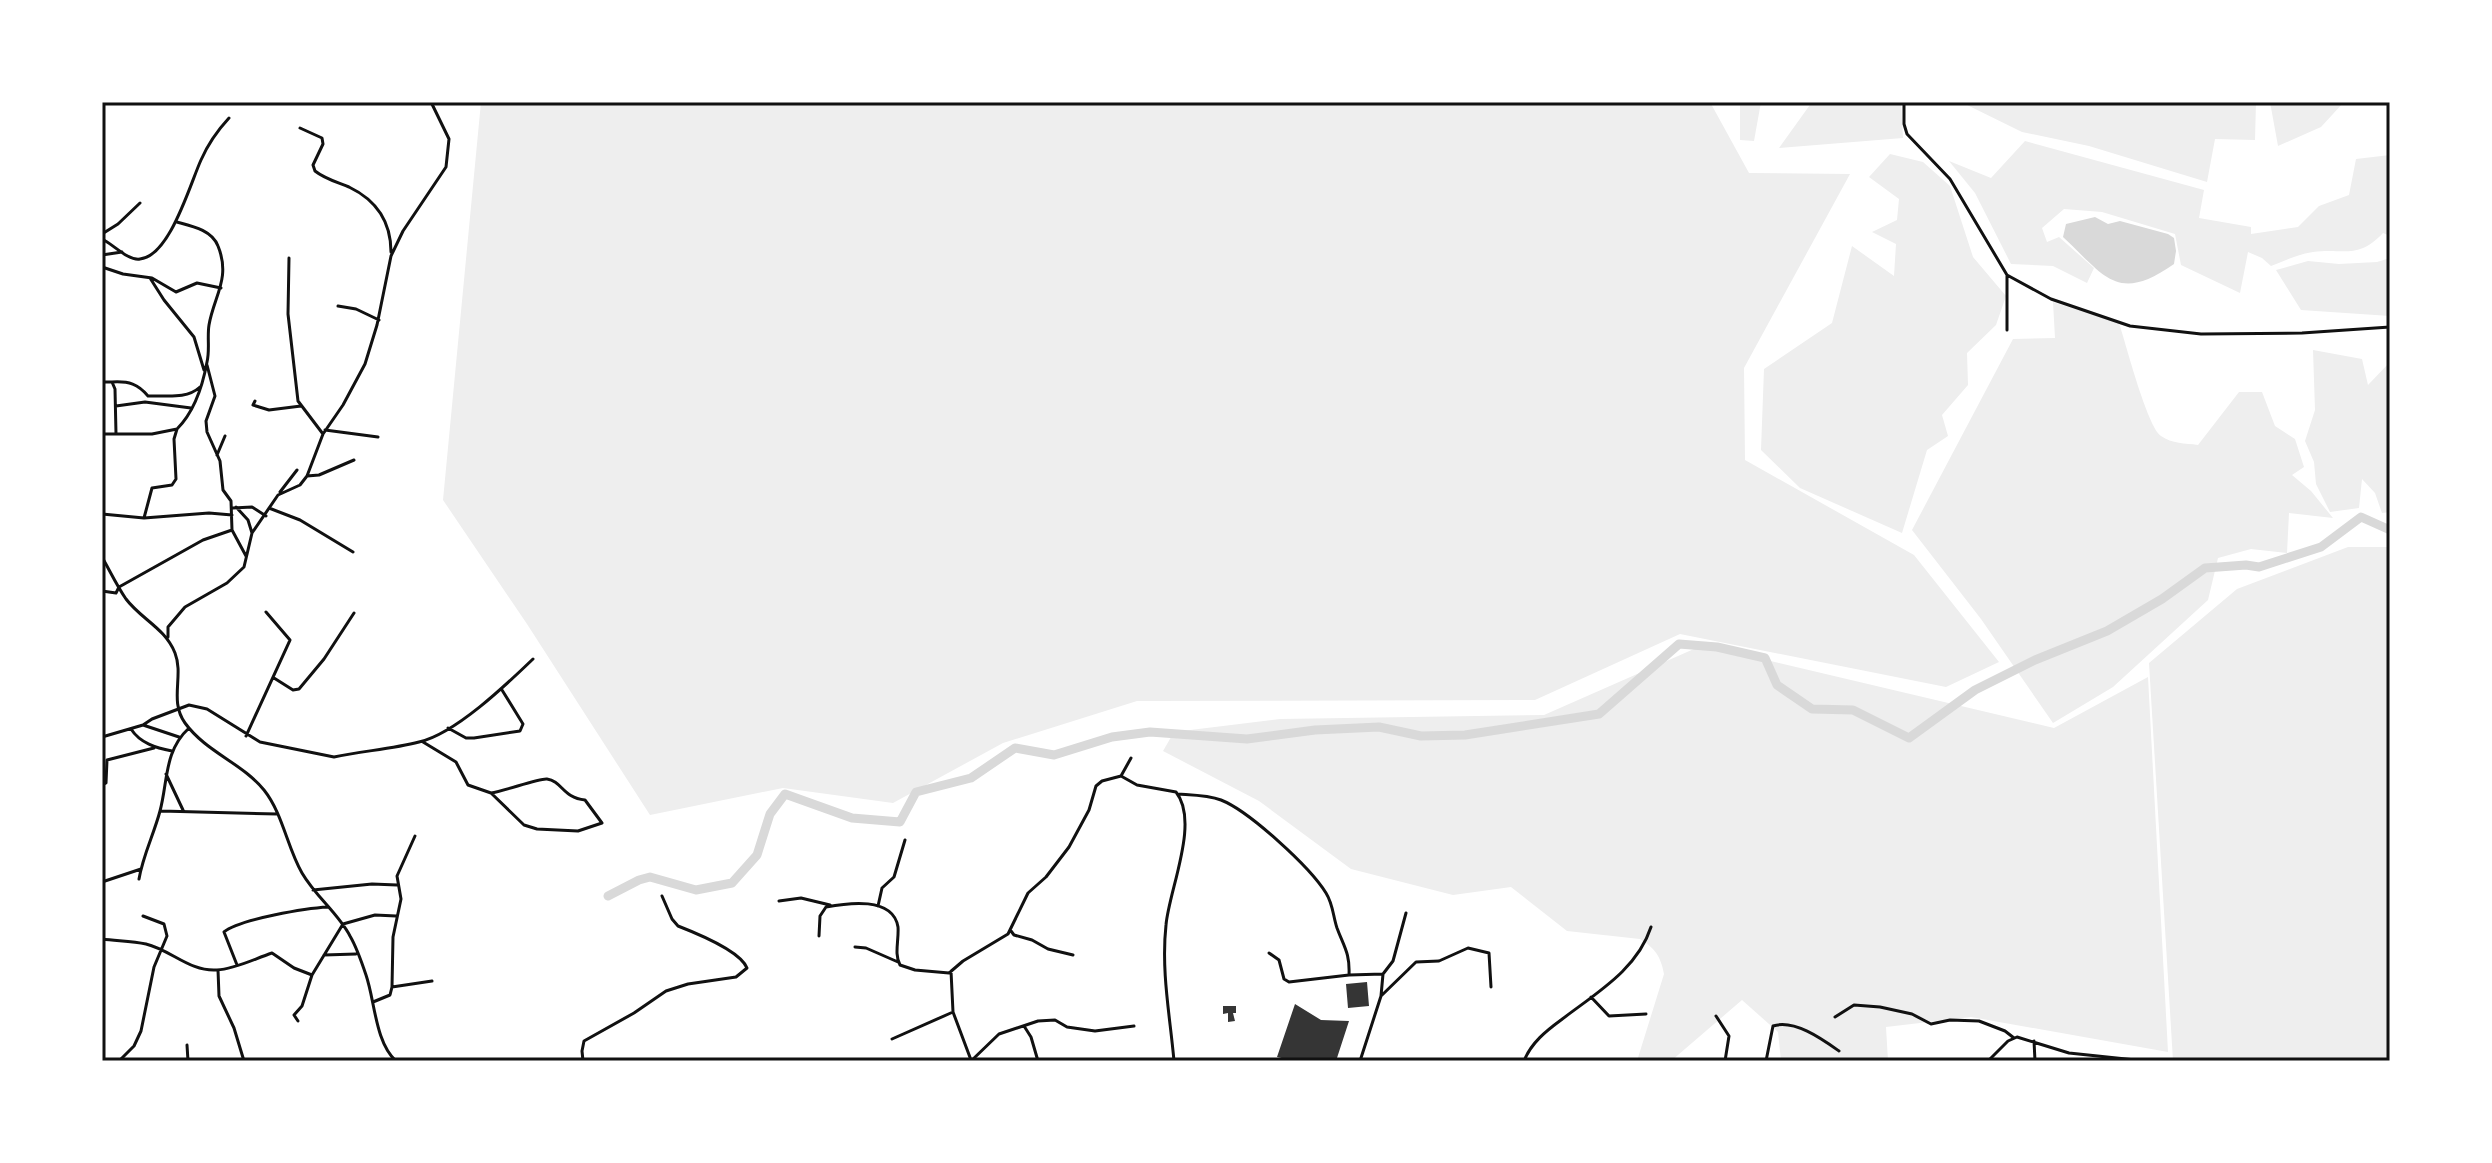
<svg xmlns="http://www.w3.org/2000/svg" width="2492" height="1163" font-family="'Asap Condensed',sans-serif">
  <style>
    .green { fill: #eee }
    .water { fill: #d9d9d9 }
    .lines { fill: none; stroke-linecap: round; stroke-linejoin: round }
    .river { stroke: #d9d9d9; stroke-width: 9 }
    .building { fill: #353535 }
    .minor { stroke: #111; stroke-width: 3 }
    .neatline { fill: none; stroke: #111; stroke-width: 3 }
  </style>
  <rect width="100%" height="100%" fill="#fff"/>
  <path class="green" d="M481,102H1710L1749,173L1850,174L1744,368L1745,460L1914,555L1999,662L1946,687L1680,634L1535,700L1137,701L1003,743L893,803L783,788L650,815L527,624L443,500Z
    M1740,102H1761L1754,141L1740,140Z
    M1812,102H1901L1903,138L1779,148Z
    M1961,102H2256L2255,140L2215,139L2207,182L2089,146L2022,132Z
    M2270,102H2344L2321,127L2278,146Z
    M2025,141L2204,190L2199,218L2251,227V234L2298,227L2319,206L2349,195L2356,159L2390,155V236L2383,233C2357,260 2345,248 2313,252C2299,254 2284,261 2271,266L2262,258L2248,252L2240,293L2181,265L2175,234L2102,212L2064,209L2042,228L2047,242L2059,237L2094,268L2087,283L2053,266L2011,264L1975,193L1949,161L1991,178Z
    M1890,154L1923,162L1950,186L1973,257L2006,296L1996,325L1967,353L1968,385L1942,415L1948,436L1927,450L1902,533L1800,488L1761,450L1764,369L1832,323L1852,246L1894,276L1896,244L1872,232L1897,220L1899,199L1869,177Z
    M2390,258V316L2301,310L2276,270L2308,261L2339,264L2377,262Z
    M2053,302L2119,323C2126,344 2147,426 2161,436C2172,444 2185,443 2198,445L2239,392H2262L2275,426L2295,439L2304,467L2292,475L2311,491L2333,518L2289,513L2287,553L2251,549L2218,558L2208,600L2113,687L2053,723L1981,619L1912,530L2013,339L2055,338Z
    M2313,350L2362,359L2368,385L2390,362V512L2382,513L2375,493L2362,479L2359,508L2330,512L2316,484L2314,462L2305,441L2315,410Z
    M2348,547H2390V1061H2173L2149,663L2237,589Z
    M1703,645L2054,728L2148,677L2168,1052L1971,1017L1886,1027L1888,1061H1781L1778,1032L1742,1000L1671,1061H1637L1664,974C1661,957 1655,948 1640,939L1567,931L1511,887L1453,895L1351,869L1259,801L1163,751L1174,732L1280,719L1544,715Z"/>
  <path class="water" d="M2095,217L2108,224L2120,221L2168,234L2174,238L2176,251L2174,264C2117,304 2105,276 2063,237L2066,224Z"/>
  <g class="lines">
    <path class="river" d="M608,896L639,880L650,877L696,890L732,883L757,855L770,814L785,794L852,818L900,822L916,792L971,778L1015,748L1054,755L1112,737L1150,732L1247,739L1315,730L1379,727L1421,736L1465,735L1599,714L1679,644L1717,647L1765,658L1777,685L1812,709L1853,710L1909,738L1975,690L2035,660L2107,631L2162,599L2205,568L2246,565L2259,567L2321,547L2361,517L2390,530"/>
  </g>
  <path class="building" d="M1367,982L1369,1006L1348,1008L1346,984Z
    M1295,1004L1321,1020L1349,1021L1336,1061H1295L1277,1057Z
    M1223,1006H1236V1013H1233L1235,1021L1228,1022V1013L1223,1014Z"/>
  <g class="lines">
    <path class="minor" d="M1904,102V124L1907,134L1950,179L2007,275L2051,299L2130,326L2201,334L2302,333L2390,327
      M300,128L322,138L323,144L313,165L315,171C325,179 337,182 349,187C376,200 391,222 391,252
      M102,234L118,224L140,203
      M102,239C113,244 128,261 140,259C170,256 190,184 201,160C208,144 217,131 229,118
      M102,255L122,252
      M289,258L288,314L298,401L323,434
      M102,267L123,274L152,278L176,292L197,283L221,288
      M150,278L164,300L194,337L204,370
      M338,306L356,309L379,320
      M2007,330V275
      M207,365L215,396L206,421L207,432L220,461L223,490L231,501L232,530L246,556
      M102,382H112L115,389L116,434
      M112,382C129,381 138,384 148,396C165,395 186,400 200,387
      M255,401L253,405L269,410L301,406
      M116,406L145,402L191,408
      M325,430L378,437
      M102,434H152L177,429C194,412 203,384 207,362C210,350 207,337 209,325C214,296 231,278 218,246C212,230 192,226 177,222
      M217,455L225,436
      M307,476L319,475L354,460
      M280,492L297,470
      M236,507L248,520L252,533
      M233,508L252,507L266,516
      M269,508L300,520L353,552
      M102,514L144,518L152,488L172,485L176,479L174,439L177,429
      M144,518L209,513L232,515
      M102,557C110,571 117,586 126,599C141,619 165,628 175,653C184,676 169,701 185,723C206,752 242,763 264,790C283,814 287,847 302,873C316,897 338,913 350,936C357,948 362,963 366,975C375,1001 375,1042 396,1061
      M102,591L116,593L119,587L203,540L232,530
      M168,637V627L185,607L227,583L244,567L252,533L278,495L300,485L307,476L323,434L343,405L365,364L377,325L391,256L403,231L446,167L449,139L431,102
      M274,678L293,690L299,689L324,659L354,613
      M143,725L179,737
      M448,728L466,738H474L520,731L523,724L502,690
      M131,729C140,743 156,748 172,751
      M246,736L290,640L266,612
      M102,737L143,725L152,719L189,705L207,709L260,742L334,757C362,751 392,749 419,742C455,734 507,684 533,659
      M423,742L456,762L468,785L491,793L524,825L537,829L578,831L602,823L585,800C563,798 562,781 547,779C539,778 505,791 491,793
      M166,774L183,810
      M1121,776L1137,785L1176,792C1200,822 1169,890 1166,925C1161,971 1170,1016 1174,1061
      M102,785L106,783L107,760L154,748
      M1178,794C1192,795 1208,795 1221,800C1249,811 1310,867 1326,893C1333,904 1333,916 1337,928C1344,947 1350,953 1349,975
      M161,811L277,814
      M139,879C143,855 154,834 160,811C168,781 164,751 189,728
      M102,882L141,869
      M313,890L372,884L397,885
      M779,901L801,898L830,905
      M878,906L882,888L894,877L905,840
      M1011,931L1014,935L1032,940L1048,949L1073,955
      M819,936L820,916L826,907C847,903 893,896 898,927C899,940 894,954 900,965L915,970L949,973L963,961L1008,934L1028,893L1046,877L1069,847L1089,810L1096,786L1102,781L1121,776L1131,758
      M102,939C117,941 132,941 146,944C171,950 190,972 217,970C235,969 254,959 272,953L294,968L312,975
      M855,947L866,948L898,962
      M1269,953L1279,960L1284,979L1289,982L1349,975L1383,974L1393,961L1406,913
      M324,955L356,954
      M237,965L224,932C239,919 308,908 328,907
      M218,970L219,996L234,1028L244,1061
      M951,971L953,1012L971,1060
      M392,987L432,981
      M1381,996L1416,962L1439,961L1468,948L1489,953L1491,987
      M1591,997L1609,1016L1646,1014
      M373,1002L390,995L392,987L393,937L401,899L397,876L415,836
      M1716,1016L1729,1036L1725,1061
      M1835,1017L1854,1005L1880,1007L1912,1014L1931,1024L1950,1020L1979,1021L2005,1031L2014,1038
      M298,1021L294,1015L302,1006L312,975L343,924L375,915L396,916
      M1024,1026L1031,1037L1038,1061
      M892,1039L953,1012
      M2034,1041L2035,1061
      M187,1045L188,1061
      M119,1061L134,1046L141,1031L154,967L167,936L164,924L143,916
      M583,1061L582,1051L584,1041L634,1013L666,991L688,984L736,977L747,968C740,951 696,933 678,926L672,919L662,896
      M971,1061L999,1034L1038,1021L1055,1020L1067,1027L1095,1031L1134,1026
      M1360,1061L1381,996L1383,974
      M1524,1061C1531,1043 1546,1031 1561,1020C1596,993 1637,970 1651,927
      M1766,1061L1773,1026C1794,1019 1822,1039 1839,1051
      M1988,1061L2008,1041L2017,1037L2069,1053L2145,1061"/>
  </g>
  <rect width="2492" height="1163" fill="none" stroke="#ffffff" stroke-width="208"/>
  <rect x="104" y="104" width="2284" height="955" class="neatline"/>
</svg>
